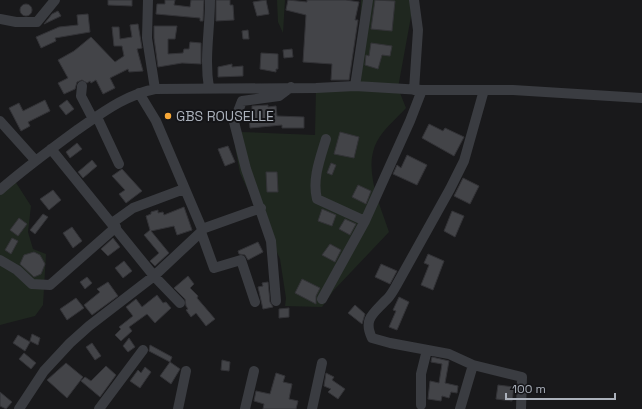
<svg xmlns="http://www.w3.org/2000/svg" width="642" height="409" viewBox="0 0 642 409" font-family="'Space Grotesk',sans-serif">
  <rect width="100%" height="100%" fill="#19191b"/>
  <path fill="#1f271f" d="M277,0H285L283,33L278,22Z
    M361,0H414L398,88L406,108C397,118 386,127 379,138C361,166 380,204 389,232L334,290L322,307L285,306L286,298L280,259L240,173L235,147L241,132L315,135L316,88L355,86L359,64Z
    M13,178L31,206L28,232L33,249L46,254L43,305L35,316L0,325V190Z"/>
  <path fill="#434448" stroke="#333337" d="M108,0H132V6L108,5Z
    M165,0H175L174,5L190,7L191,0H204L203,21H200V18L156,14L157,4H165Z
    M216,0H230V5H233L234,20L216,21Z
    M266,0L269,14L257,16L253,2Z
    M288,0L307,2V0H346L359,2L355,20H358L349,80H331L332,64L303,62L306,15L286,10Z
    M375,0L395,1L392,31L371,29Z
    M20 10a6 6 0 1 1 12 0a6 6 0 1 1-12 0Z
    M58,11L61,16L44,24L52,14Z
    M88,14L90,32L55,38L56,41L41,48L36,37L59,27L78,25L77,15Z
    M138,24L142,48L137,49L143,71L129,72L128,69L110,78L115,88L103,94L96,80L91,83L90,81L87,83L82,80L77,82L75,89L64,94L58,83L68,78L58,60L74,51L91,37L115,62L124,56L122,46H114L112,27H119L120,39L132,37L130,25Z
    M154,26H177L175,39H168V54L183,53L184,49H189L190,42L201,43V64L182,63L158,67L154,38Z
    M248,30L249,39H243L242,31Z
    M371,43L392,46L390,56L382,55L378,69L365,65L366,55L369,56Z
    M292,49L293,57L284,58L283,50Z
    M261,53L278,54V69H276V72L260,69Z
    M232,64V67L243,66V76L218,77V67Z
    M45,100L50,111L28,122L30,126L21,131L9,108L19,103L23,111Z
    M67,100L74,109L66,115L59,106Z
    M268,105V107L276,106L277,116L304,117V128H282V125L250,128L248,111L252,110V106Z
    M429,124L443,131L445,128L464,137L454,156L422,138Z
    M340,132L359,137L354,158L334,154Z
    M77,143L82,149L70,158L66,152Z
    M228,146L235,162L225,166L218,149Z
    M407,155L427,165L417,185L393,174L397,165L401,168Z
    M92,160L97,166L83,178L78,172Z
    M331,163L336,165L332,175L327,173Z
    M122,169L142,191L126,203L119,194L125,190L112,176Z
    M266,172H277L278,192H267Z
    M463,178L479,186L470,204L454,196Z
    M358,185L371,191L366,204L352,197Z
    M53,190L61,200L49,210L40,199Z
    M184,207L192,230L177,235L174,226L151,231L169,253L155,266L150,261L159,253L144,235L150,230L146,216L151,214V212L158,210V213L163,212L164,215Z
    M322,209L336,215L332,226L318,221Z
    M452,211L464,216L455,237L444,231Z
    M43,214L48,217L35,234L30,230Z
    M19,218L27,224L18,236L10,230Z
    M345,219L356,224L350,235L339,229Z
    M72,227L82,241L73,248L63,233Z
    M12,238L18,241L11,254L5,250Z
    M113,238L120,247L108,256L101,249Z
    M258,242L263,252L248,260L245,255L239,254L238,251Z
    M330,244L341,250L335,262L322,255Z
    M34,252L40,255L45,264L41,274L34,277L20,264L24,255Z
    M428,254L444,261L433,290L421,285L429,265L424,263Z
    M124,261L132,271L123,278L115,268Z
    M381,264L397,271L390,284L375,277Z
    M188,276L194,284L190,288L198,296L197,298L215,319L206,326L196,313L191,317L186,310L188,309L186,306L185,299L174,288Z
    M87,277L92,283L85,289L80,282Z
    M302,279L320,288L316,296V304L295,293Z
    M108,282L118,296L92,315L84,305L100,292L97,289Z
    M268,282L270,302L273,307L263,309L258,287L263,286L262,283Z
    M157,295L163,303L166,302L171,308L155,323L147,314L129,327L132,331L121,341L115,335L121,329L119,327L133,316L126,307L136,299L142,307Z
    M399,297L409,302L397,330L389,327L396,311L393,310Z
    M76,298L84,308L67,320L60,309Z
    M355,305L365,314L362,324L348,313Z
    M289,308V317L279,318V309Z
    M32,334L40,338L38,345L30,341Z
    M18,335L30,342L25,351L13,343Z
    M129,338L135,347L128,352L123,346Z
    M92,343L101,356L95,360L86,347Z
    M150,345L172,357L170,362L149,351Z
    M24,353L36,363L31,369L19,359Z
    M432,357L449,361L445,383L458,386L457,393L451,392L449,398L442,396L441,401L428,399L430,381L439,383L442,364L431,362Z
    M222,360L230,362L229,371L221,370Z
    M170,362L180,369L171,384L160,376Z
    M66,363L83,377L67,398L47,380Z
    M106,366L116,375L100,397L81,381L85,377L91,381Z
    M145,367L151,372L140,388L130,381L138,370L141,373Z
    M276,373L285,376L283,382L292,384L289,399L298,401L296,409H263L264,404L254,401L256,391L270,394Z
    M326,373L334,377L332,380L345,389L338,399L328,392L331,389L324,386Z
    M498,385L514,387L512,401L496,399Z
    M0,392L12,402L6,409L0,406Z"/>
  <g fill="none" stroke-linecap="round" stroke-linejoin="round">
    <path stroke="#3a3c41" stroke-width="10" d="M148,0L147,38L155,89
      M414,0L418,30L414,90
      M0,19L16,22H37L55,0
      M82,86L81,96L93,119
      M355,86L368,0
      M209,88C204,58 210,30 210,0
      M484,90L464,161L450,189L396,286C393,291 390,297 385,301C373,314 363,319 372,338L390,343L449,354L473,365L522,377L521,409
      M139,93L156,121L202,229L201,232L214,268L241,260L255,302
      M97,117L119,164
      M0,121L35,160
      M326,139C320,159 312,179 317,199L365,221
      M51,149L154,276L180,303
      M0,190C25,168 51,149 77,130C102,113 125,95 155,89L316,88L355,86L422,90H513L642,98
      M112,223L133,208L184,189
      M202,229L261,208
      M0,260L17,270L32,284L50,285L116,227
      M322,299L365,221L410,121L422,90
      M276,301L271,241L246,169L234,122L242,101L279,96L291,87
      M421,405V374L427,350
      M19,409L44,371L70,343L89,326L154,276L201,232
      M99,409L143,350
      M178,409L186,371
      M245,409L254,371
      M312,409L322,363
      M460,409L473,365"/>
  </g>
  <circle fill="#f6a737" stroke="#141417" stroke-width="1.5" cx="168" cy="116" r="4"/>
  <g text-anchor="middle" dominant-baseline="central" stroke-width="4" stroke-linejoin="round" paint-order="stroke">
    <g font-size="14" fill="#abb1bb" stroke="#141417" text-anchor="start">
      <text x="176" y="116">GBS ROUSELLE</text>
    </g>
  </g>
  <path d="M506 393v6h109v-6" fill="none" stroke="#abb1bb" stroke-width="2"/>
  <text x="512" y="393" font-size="12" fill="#abb1bb" stroke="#141417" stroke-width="3" paint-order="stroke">100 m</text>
</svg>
